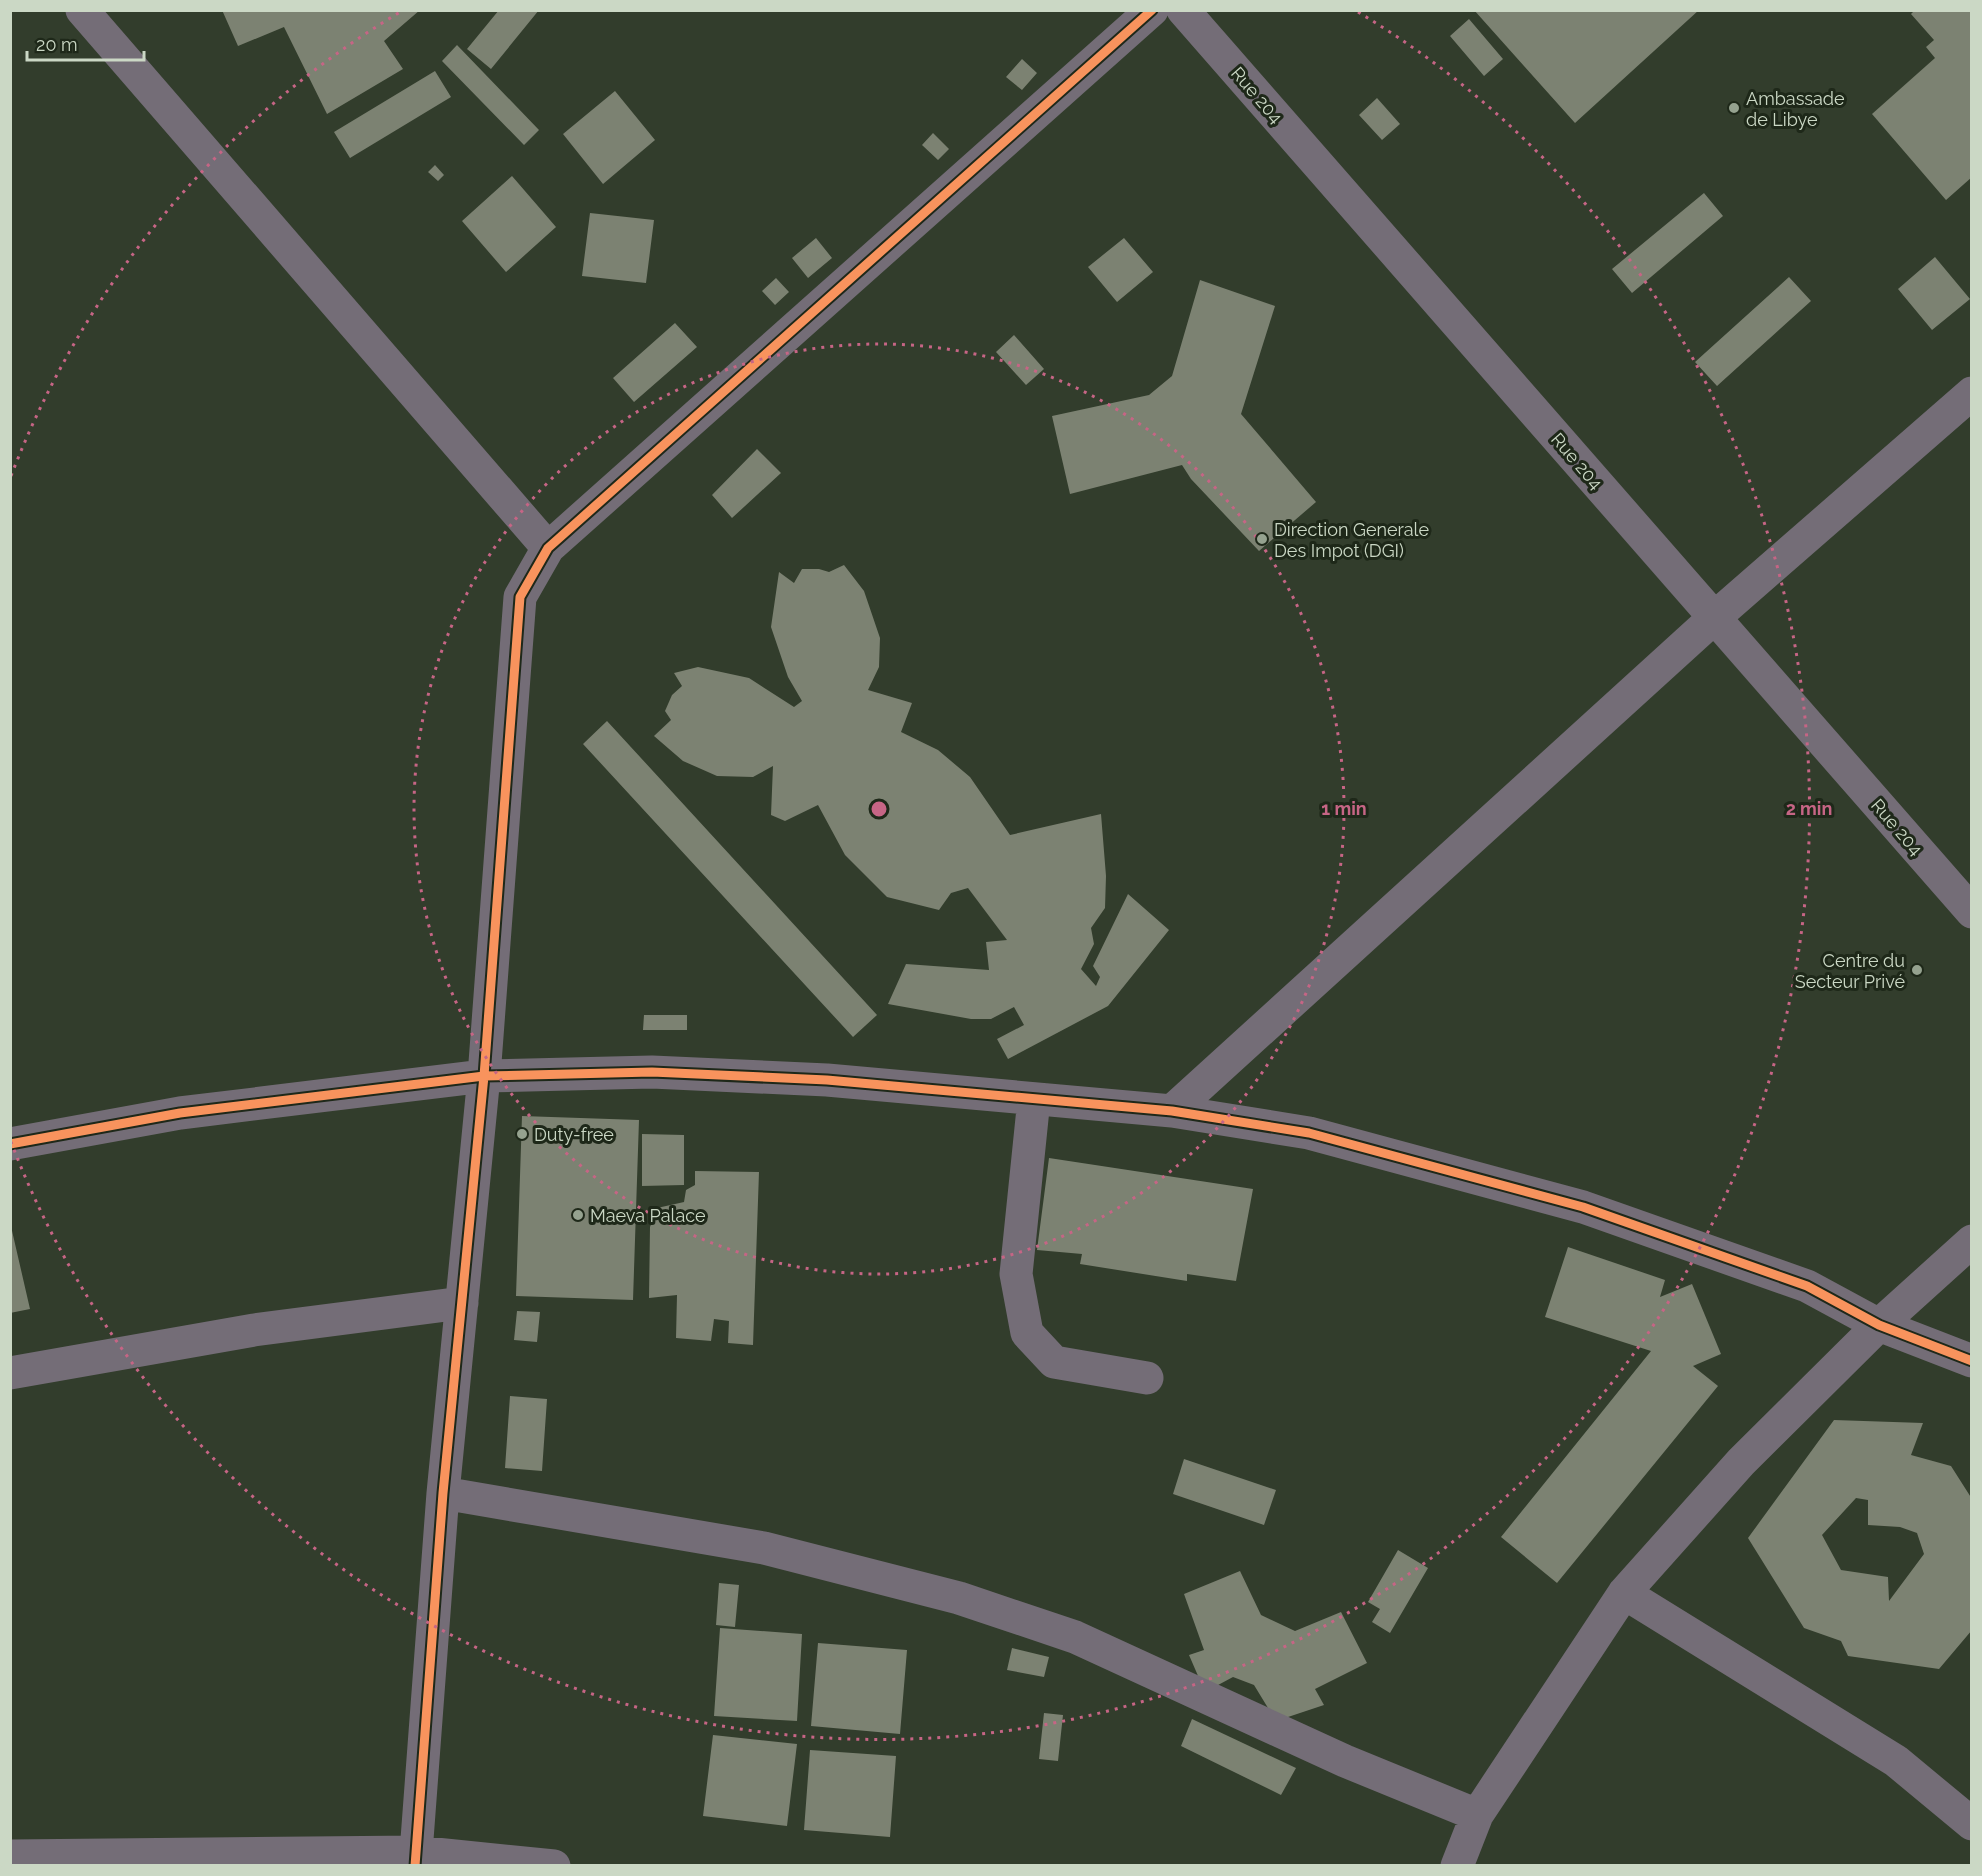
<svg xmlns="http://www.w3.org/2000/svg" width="1982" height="1876" viewBox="0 0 1982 1876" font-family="Raleway,sans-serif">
  <rect width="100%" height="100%" fill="#323d2c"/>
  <path fill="#7c8272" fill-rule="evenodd" d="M222,10H420L384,41L403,69L327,114L284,27L238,46Z
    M499,10H539L491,69L467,49Z
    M1474,10H1699L1575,123Z
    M1915,10H1972V177L1946,200L1872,114L1935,58L1926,47L1934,40L1911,14Z
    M1469,19L1503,59L1484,76L1450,36Z
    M457,45L539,130L524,145L442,61Z
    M1022,59L1037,73L1022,90L1006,77Z
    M435,71L451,97L350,158L334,132Z
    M615,91L655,140L603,184L563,134Z
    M1377,98L1400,124L1382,140L1359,115Z
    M933,133L949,149L938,160L922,145Z
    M435,165L444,175L438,181L428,172Z
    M512,176L556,227L506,272L462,221Z
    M1704,193L1723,216L1632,293L1612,269Z
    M590,213L654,220L646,283L582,276Z
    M816,238L832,258L808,278L792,258Z
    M1124,238L1153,272L1117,302L1088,267Z
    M1935,257L1970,299L1932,330L1898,289Z
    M1789,277L1811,301L1717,386L1695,362Z
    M776,278L789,292L775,305L762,291Z
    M1200,280L1275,306L1241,414L1316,502L1259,551L1191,479L1182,465L1070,494L1052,416L1149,395L1172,376Z
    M675,323L697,347L634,402L613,378Z
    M1014,335L1044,369L1026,385L996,352Z
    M757,449L781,473L732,518L712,495Z
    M844,565L864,591L880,638L879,667L868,690L912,703L901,732L938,750L970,777L1010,835L1101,814L1106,876L1105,908L1091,928L1094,944L1081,969L1096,986L1100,977L1093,966L1128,894L1169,930L1108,1006L1008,1059L997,1039L1024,1025L1014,1007L991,1019H971L888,1004L906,964L989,970L986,942L1007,940L968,888L951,893L939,910L887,897L845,855L818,805L785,821L771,815L773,766L753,777L717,776L683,761L654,736L671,720L665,711L672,695L682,686L674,673L698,667L749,678L794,707L802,701L788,677L771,627L779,572L794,583L802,569H819L829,572Z
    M607,721L877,1015L853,1037L583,744Z
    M644,1015H687V1030H643Z
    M522,1116L639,1120L633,1300L516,1296Z
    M642,1134L684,1135V1185L642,1186Z
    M1049,1158L1253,1189L1236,1281L1187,1274V1281L1080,1264L1082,1254L1037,1250Z
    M695,1171L759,1172L753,1345L728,1343L729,1321L714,1319L711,1341L676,1338L677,1295L649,1298L650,1227L657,1208L684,1202L686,1190L695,1185Z
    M10,1222L30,1309L10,1313Z
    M1568,1247L1665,1280L1660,1297L1692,1284L1721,1354L1693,1366L1718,1386L1557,1583L1501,1537L1651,1351L1545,1317Z
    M517,1311L540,1312L537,1342L514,1340Z
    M510,1396L547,1399L542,1471L505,1468Z
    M1834,1420L1923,1423L1911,1455L1951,1466L1972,1499V1630L1939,1669L1848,1656L1841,1641L1804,1628L1748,1538ZM1856,1498L1868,1500V1525L1900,1527L1917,1533L1924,1554L1889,1601L1888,1577L1841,1570L1822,1535Z
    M1184,1459L1276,1490L1264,1525L1173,1494Z
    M1398,1550L1428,1568L1390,1633L1372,1622L1380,1609L1368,1602Z
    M1240,1571L1261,1615L1295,1631L1341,1612L1367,1663L1315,1689L1324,1705L1276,1721L1254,1685L1233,1677L1205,1692L1189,1655L1204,1650L1184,1594Z
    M719,1583L739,1585L735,1627L716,1625Z
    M720,1628L802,1634L797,1721L714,1716Z
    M818,1643L907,1650L900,1734L811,1726Z
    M1012,1648L1049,1657L1044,1677L1007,1670Z
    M1044,1713L1063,1715L1058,1761L1039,1759Z
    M1192,1719L1296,1768L1281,1795L1181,1746Z
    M713,1735L797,1744L787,1826L703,1816Z
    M810,1750L896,1756L890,1837L804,1830Z"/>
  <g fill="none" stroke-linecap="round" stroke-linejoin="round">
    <path stroke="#746d77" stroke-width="33" d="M82,10L548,548
      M1183,10L1972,912
      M1034,1099L1016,1274L1027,1333L1054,1362L1147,1378
      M1172,1111L1714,618L1972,393
      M10,1144L180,1113L484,1076L652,1072L827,1080L1172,1111L1309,1133L1583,1207L1807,1286L1879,1325L1972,1361
      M10,1373L254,1330L462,1303
      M443,1493L764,1548L959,1598L1075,1637L1345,1761L1477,1815
      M1624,1593L1896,1761L1972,1824
      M10,1856L416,1852L554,1866
      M415,1866L443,1493L484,1076L520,597L548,548L1152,10
      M1457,1866L1477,1815L1624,1593L1741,1462L1879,1325L1972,1241"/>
    <g stroke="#1e2819" stroke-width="13">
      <path id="cycleway" d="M10,1144L180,1113L484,1076L652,1072L827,1080L1172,1111L1309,1133L1583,1207L1807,1286L1879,1325L1972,1361
        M415,1866L443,1493L484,1076L520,597L548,548L1152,10"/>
    </g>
    <use href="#cycleway" stroke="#f8935d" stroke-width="9"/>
  </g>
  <g fill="none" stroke="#c66585" stroke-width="3" stroke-dasharray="3 6">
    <circle cx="879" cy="809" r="465"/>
    <path d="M11 476A930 930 0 0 1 400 12M1358 12A930 930 0 1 1 11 1142"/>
  </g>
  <g fill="#95a28f" stroke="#1e2819" stroke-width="2">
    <circle cx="1734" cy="108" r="6"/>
    <circle cx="1262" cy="539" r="6"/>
    <circle cx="1917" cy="970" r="6"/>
    <circle cx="522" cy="1134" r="6"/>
    <circle cx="578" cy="1215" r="6"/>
  </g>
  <g text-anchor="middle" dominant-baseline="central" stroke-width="6" stroke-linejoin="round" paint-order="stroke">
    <g font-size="18" fill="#cbd8c5" stroke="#1e2819">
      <text transform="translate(1257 95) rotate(49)">Rue 204</text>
      <text transform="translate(1577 461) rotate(49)">Rue 204</text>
      <text transform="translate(1897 827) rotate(49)">Rue 204</text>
    </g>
    <g font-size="18" fill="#cbd8c5" stroke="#1e2819" text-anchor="start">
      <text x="1746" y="98">Ambassade<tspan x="1746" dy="21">de Libye</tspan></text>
      <text x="1274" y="529">Direction Generale<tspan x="1274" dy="21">Des Impot (DGI)</tspan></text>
      <text x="1905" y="960" text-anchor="end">Centre du<tspan x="1905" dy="21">Secteur Privé</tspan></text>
      <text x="534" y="1134">Duty-free</text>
      <text x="590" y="1215">Maeva Palace</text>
    </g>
  </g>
  <circle cx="879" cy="809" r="9" fill="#c66585" stroke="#1e2819" stroke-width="3"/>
  <g font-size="18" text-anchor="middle" font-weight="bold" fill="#c66585" stroke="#1e2819" stroke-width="6" stroke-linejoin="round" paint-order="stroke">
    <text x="1344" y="815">1 min</text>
    <text x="1809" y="815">2 min</text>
  </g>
  <rect width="1982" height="1876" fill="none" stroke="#cbd8c5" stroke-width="24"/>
  <path d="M27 51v9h117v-9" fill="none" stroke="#cbd8c5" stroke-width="3"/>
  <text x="36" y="51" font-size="18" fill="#cbd8c5" stroke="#1e2819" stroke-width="4.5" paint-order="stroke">20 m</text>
</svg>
